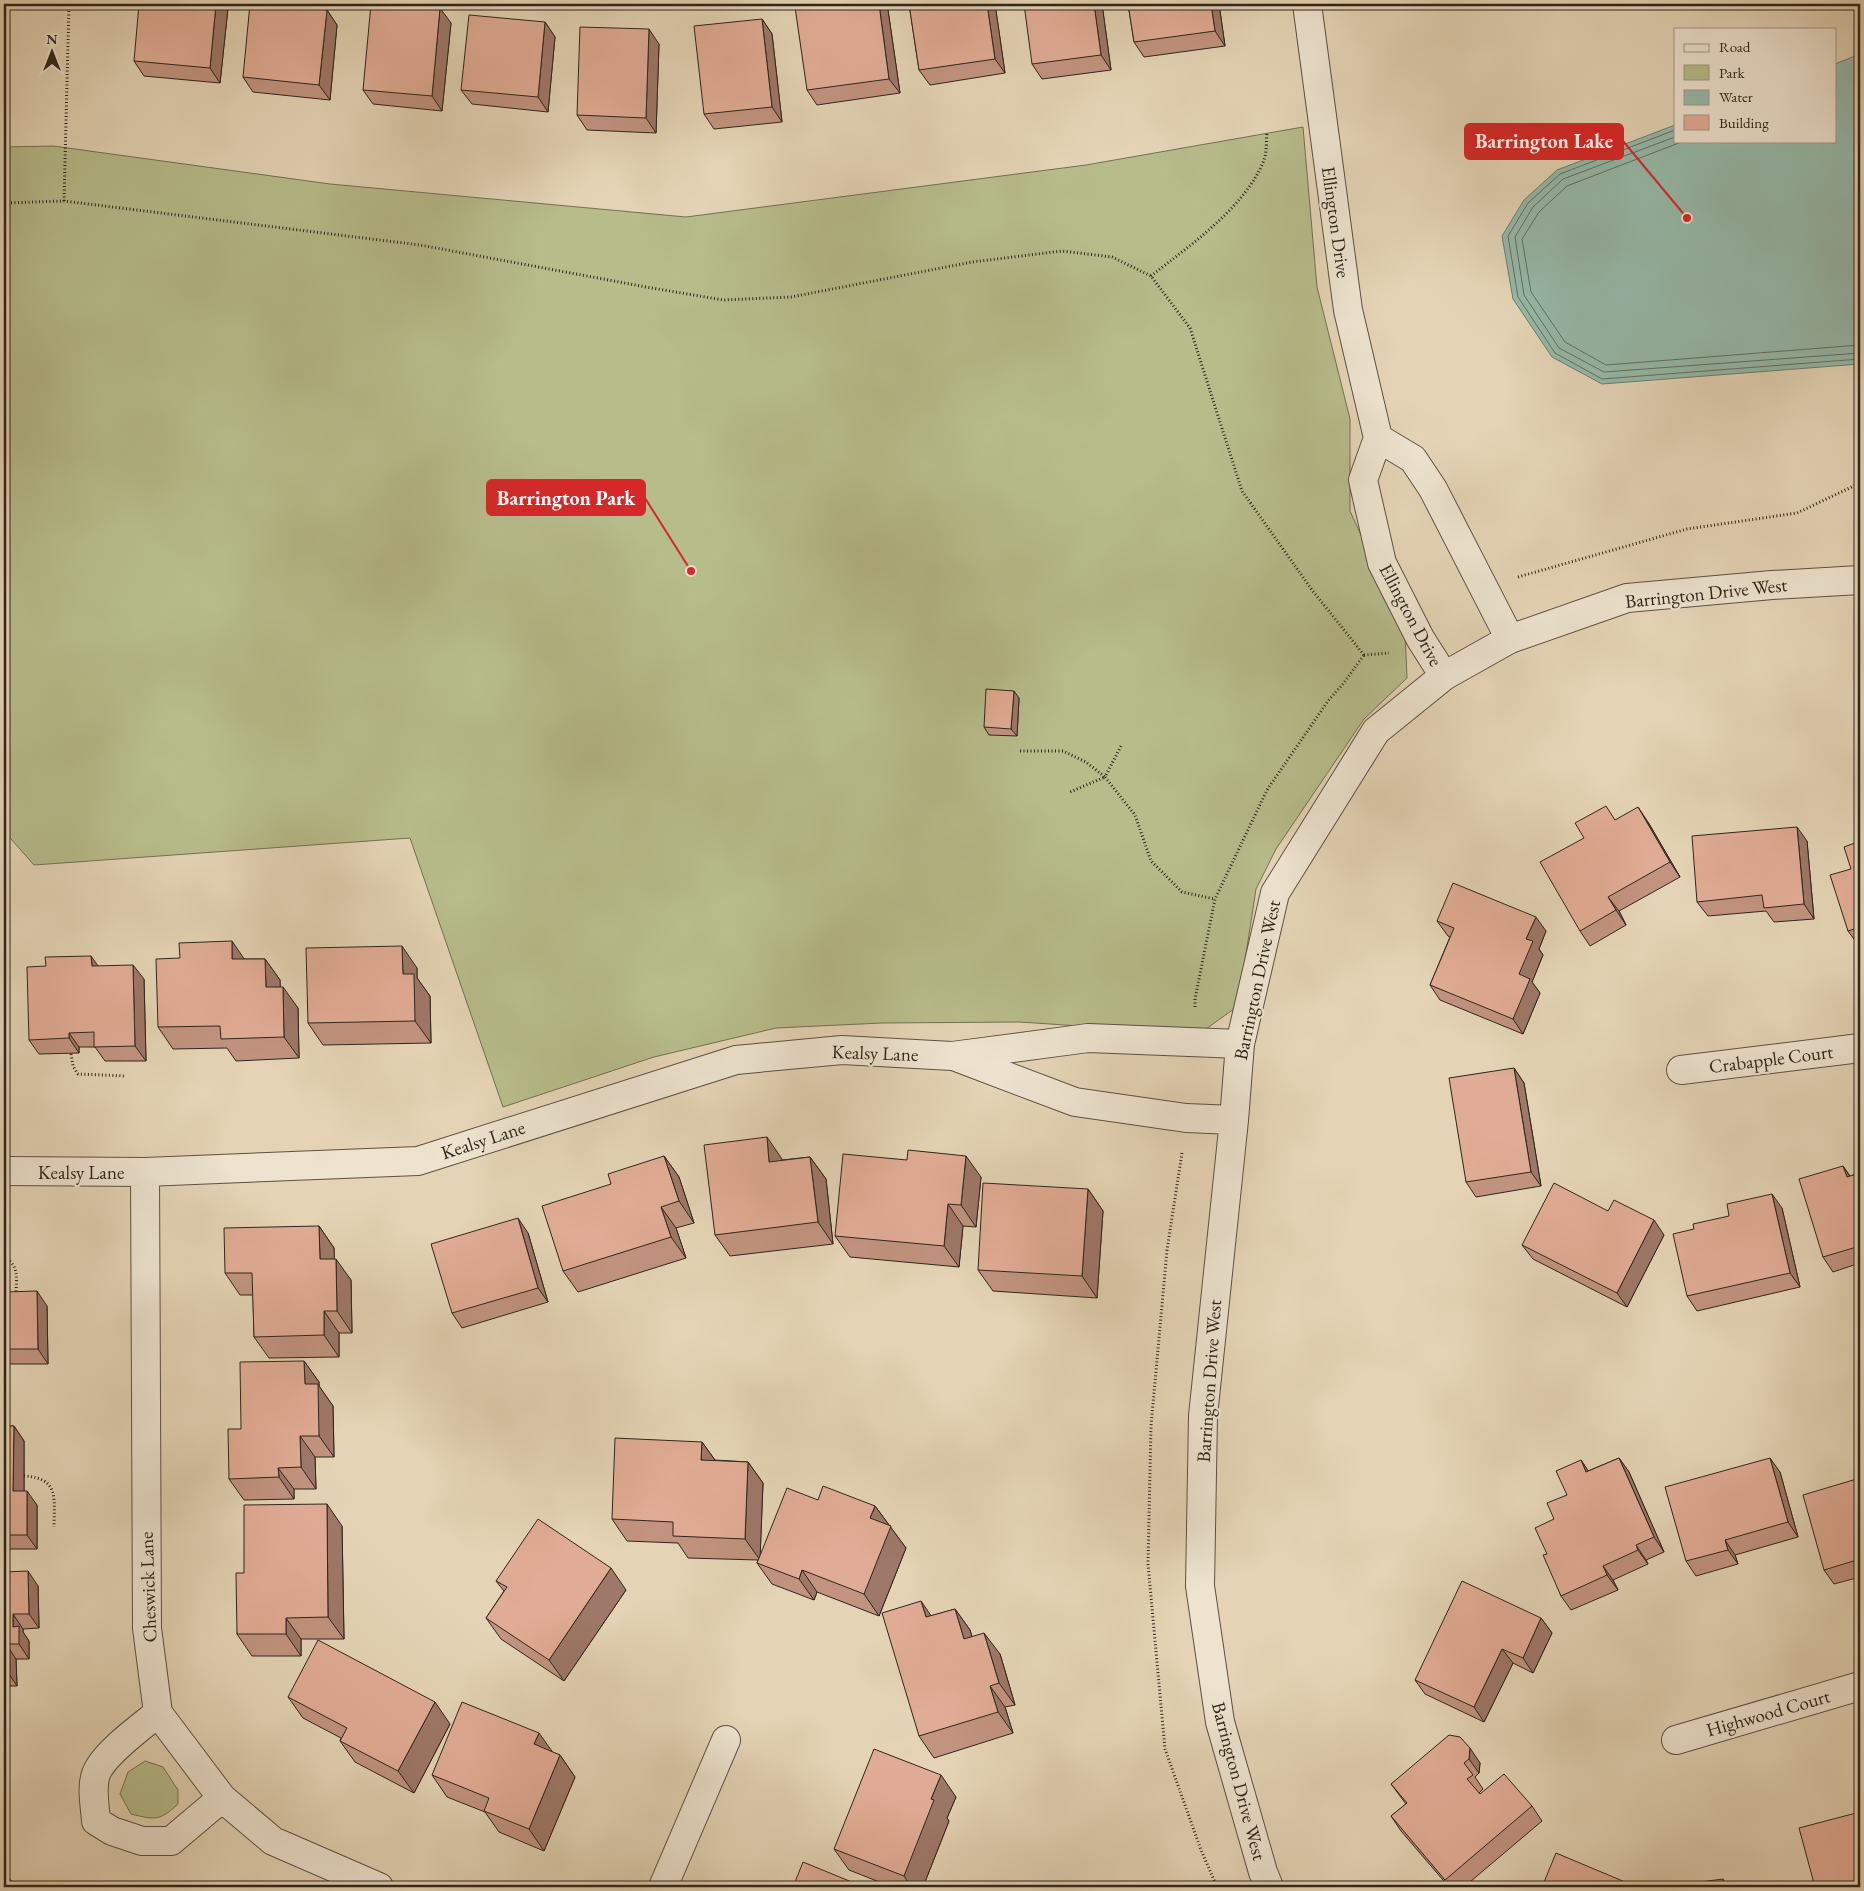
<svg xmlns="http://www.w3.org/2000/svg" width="1864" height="1891" viewBox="0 0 1864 1891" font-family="'EB Garamond',serif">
  <rect width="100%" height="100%" fill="#e4d4b5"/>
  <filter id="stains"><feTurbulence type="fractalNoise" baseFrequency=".004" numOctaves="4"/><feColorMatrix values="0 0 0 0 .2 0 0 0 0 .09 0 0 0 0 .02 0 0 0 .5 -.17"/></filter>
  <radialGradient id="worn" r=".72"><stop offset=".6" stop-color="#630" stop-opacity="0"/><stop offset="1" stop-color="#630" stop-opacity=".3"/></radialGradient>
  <path fill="#b7bc8b" stroke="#727053" d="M1303,127L1317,287L1350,419V511L1405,631L1407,678L1364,719L1276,849L1256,889L1238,1006L1199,1034L1020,1022L882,1023L776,1028L654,1057L503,1107L410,838L34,865L4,831V147L53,146L330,184L686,217L1086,165Z
    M145,1761L163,1767L178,1790V1804C160,1821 155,1820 131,1814L120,1794L128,1772Z"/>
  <path fill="#96b9a9" stroke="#6c7e70" d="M1860,54V364L1602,384L1552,357L1513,299L1502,236L1524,200L1557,170L1675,125V141H1835V64Z"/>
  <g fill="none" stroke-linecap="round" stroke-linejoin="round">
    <path stroke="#626f62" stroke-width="1" d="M1675,130L1560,174L1528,203L1508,236L1518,297L1555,353L1602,379L1860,359
      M1675,137L1563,179L1533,207L1515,237L1524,295L1559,348L1604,372L1860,353
      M1684,141L1567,186L1539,212L1522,239L1531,292L1565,342L1606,365L1860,345"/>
    <g stroke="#5c5142" stroke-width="30">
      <path id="street" d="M1307,4L1348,310L1378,438L1363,480L1382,563L1420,638L1444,676
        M1378,438L1413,459L1433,489L1510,639
        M956,1057L1075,1102L1186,1118L1234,1120
        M1681,1070L1860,1048
        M4,1171L145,1172L418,1161L736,1060L842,1050L952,1056L1088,1038L1240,1044
        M145,1172L147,1628L158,1713L222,1798L273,1841L379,1887
        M158,1713C141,1727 103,1754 96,1774C91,1788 95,1806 96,1821L112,1831L142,1841H171L222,1798
        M1676,1740L1860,1686
        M663,1887L726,1740
        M1269,1887L1263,1872L1220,1722L1200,1586L1203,1416L1234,1120L1240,1044L1275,893L1376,731L1444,676L1510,639L1627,598L1772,585L1860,580"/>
    </g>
    <path stroke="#2e251b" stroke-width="3" stroke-dasharray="1 2.5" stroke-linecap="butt" d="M64,201L69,4
      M4,203L64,201L420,245L646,287L723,300L791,297L972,262L1062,251L1112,257L1151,276L1190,328L1242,491L1312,590L1364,655
      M1151,276C1189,246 1246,207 1264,160C1267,152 1266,142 1267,133
      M1518,577L1687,529L1797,513L1860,483
      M1364,655L1389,653
      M1121,746L1105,777L1135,815L1151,861L1182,892L1215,899
      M1020,751H1063L1086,762L1105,777L1070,792
      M1195,1007V999L1215,899L1267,790L1328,701L1343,684L1364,655
      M71,1054L73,1066L78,1074L125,1076
      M1182,1153L1167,1250L1151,1426L1148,1564L1165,1749L1201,1850L1217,1887
      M4,1257C20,1266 16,1278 16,1295
      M24,1476C60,1478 54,1499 54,1527"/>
    <use href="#street" stroke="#ede3cf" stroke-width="28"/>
  </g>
  <path fill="#c29480" stroke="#2e251b" d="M909,4H995L1005,73L930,85L919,70Z
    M1102,4L1111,70L1042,79L1032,64Z
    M1128,4H1219L1225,46L1144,57L1134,42Z
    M228,8L220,83L144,76L134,61Z
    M327,10L337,25L330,100L253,92L243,77Z
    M888,10L900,93L817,105L807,90Z
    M762,19L772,34L782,122L714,129L704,114Z
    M545,22L555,37L548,112L472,104L461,90Z
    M451,23L442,111L373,104L363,90Z
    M659,44L656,133L587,130L577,115Z
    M1019,698L1017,736L989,735L984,727Z
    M1616,820L1648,822L1680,877L1619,911L1626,925L1590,946L1580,931Z
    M1807,841L1814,919L1774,922L1766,911L1708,916L1697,902Z
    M1860,841V945L1859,946L1848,931L1851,869Z
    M1437,921L1546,931L1539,949L1543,955L1532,982L1540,993L1523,1034L1440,1000L1430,985L1450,937L1448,936Z
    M244,959H265L280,980V987L298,1008L299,1058L236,1061L227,1048L173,1049L158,1027Z
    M98,966L144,979L146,1061H105L95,1047H79V1053L39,1054L29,1040Z
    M417,968V978L430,996L431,1043L323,1045L308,1023Z
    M1514,1068L1524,1083L1541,1186L1476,1197L1466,1182Z
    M664,1156L679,1177L694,1223L676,1228L686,1258L578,1292L563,1271L611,1184Z
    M810,1157L826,1179L833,1244L730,1256L715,1235L782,1159V1160Z
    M1843,1166L1850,1176L1860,1173V1263L1833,1272L1823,1257Z
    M981,1177L976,1227L963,1226L959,1267L850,1257L835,1236Z
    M1088,1189L1103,1211L1097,1298L993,1291L978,1270Z
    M1782,1208L1800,1287L1697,1311L1687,1296Z
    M1608,1211L1664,1235L1627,1307L1533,1259L1522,1245Z
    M319,1226L334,1248V1259L351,1280L352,1333H339V1357L269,1358L254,1337L253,1295H240L225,1273Z
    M528,1233L548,1302L462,1328L452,1313Z
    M4,1292L47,1306L48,1364H4Z
    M304,1361L319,1382V1386L333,1406L334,1457H315L316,1489H294V1499L244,1500L229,1479L241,1429Z
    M4,1426H14L24,1441V1491L37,1505V1549H4Z
    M702,1442L715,1460L748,1462L763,1483L760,1557L818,1500L875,1506L906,1548L879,1616L817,1592L814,1600L772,1584L757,1563L758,1560L688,1558L678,1543L627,1541L612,1519Z
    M1619,1458L1629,1472L1664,1552L1646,1560L1648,1564L1613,1580L1618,1590L1571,1610L1561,1596L1547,1554L1554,1519L1567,1495L1581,1460L1588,1471Z
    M1780,1472L1798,1537L1735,1555L1738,1564L1696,1576L1686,1561Z
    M1860,1478V1577L1834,1584L1824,1570Z
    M342,1526L344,1639H301V1656H252L237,1634L244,1573Z
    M4,1572L38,1586L39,1628L23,1629V1632L29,1641V1659H16L17,1686H4Z
    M496,1581L626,1590L564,1681L501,1639L486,1618L504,1591Z
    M955,1609L970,1630L972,1637L1000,1654L1015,1705L1005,1707L1013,1733L934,1758L919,1736L931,1616Z
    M1541,1618L1552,1633L1533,1673L1513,1663L1484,1722L1425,1694L1415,1680Z
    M288,1697L450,1724L414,1793L355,1762L340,1741L341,1738L303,1718Z
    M1460,1737L1480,1763L1479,1773L1475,1777L1483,1789L1479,1793L1480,1794L1532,1806L1542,1821L1464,1887H1449L1401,1831L1391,1816L1406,1804L1391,1784Z
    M552,1752L560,1755L575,1777L544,1851L499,1832L485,1812L447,1797L432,1775Z
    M956,1797L947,1818L949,1821L923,1887H892L849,1870L834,1849Z
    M1860,1812V1887H1815Z"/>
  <path fill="#9e7868" stroke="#2e251b" d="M216,4H225L228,8L220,83L210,68Z
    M879,4H884L888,10L900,93L889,79Z
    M987,4H995L1005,73L995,59Z
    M1094,4H1102L1111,70L1101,55Z
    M1211,4H1219L1225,46L1215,31Z
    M440,8L451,23L442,111L432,96Z
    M327,10L337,25L330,100L319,85Z
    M762,19L772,34L782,122L772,107Z
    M545,22L555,37L548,112L538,97Z
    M649,29L659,44L656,133L646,118Z
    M1014,691L1019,698L1017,736L1011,729Z
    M1638,807L1648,822L1680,877L1670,862Z
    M1797,827L1807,841L1814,919L1804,904Z
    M1608,897L1619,911L1626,925L1616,910Z
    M1536,917L1546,931L1539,949L1543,955L1532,982L1540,993L1523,1034L1513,1019L1519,974L1526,939Z
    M232,941L247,963L232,959Z
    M402,946L417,968V978L430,996L431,1043L415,1021L403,974Z
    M91,956L101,970L92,966Z
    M265,959L280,980L281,1009L266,987Z
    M133,965L144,979L146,1061L135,1046Z
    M283,987L298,1008L299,1058L284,1037Z
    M69,1033L79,1047V1053L69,1038Z
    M1514,1068L1524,1083L1541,1186L1531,1172Z
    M767,1137L782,1159L784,1184L769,1162Z
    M664,1156L679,1177L694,1223L679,1201Z
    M966,1156L981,1177L976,1227L961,1205Z
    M810,1157L826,1179L833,1244L818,1222Z
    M1843,1166L1853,1181L1847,1177Z
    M1088,1189L1103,1211L1097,1298L1082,1276Z
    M1772,1194L1782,1208L1800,1287L1790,1273Z
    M948,1204L963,1226L959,1267L944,1246Z
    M661,1207L676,1228L686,1258L671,1237Z
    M518,1218L528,1233L548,1302L538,1288Z
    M1654,1220L1664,1235L1627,1307L1617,1293Z
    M319,1226L334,1248L335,1280L320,1259Z
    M336,1259L351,1280L352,1333L337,1311Z
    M37,1291L47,1306L48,1364L38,1349Z
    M324,1311L339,1333V1357L324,1335Z
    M304,1361L319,1382V1386L333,1406L334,1457L319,1436L305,1384Z
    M14,1426L24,1441V1505L13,1491Z
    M300,1436L315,1457L316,1489L301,1467Z
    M702,1442L717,1463L701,1460Z
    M1619,1458L1629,1472L1664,1552L1654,1537Z
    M1770,1458L1780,1472L1798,1537L1788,1522Z
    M1581,1460L1591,1475L1586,1472Z
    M748,1462L763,1483L760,1560L745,1539Z
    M278,1468L294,1489V1499L279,1477Z
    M27,1491L37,1505V1549L27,1535Z
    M327,1504L342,1526L344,1639L328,1617Z
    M875,1506L906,1548L879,1616L864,1594L870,1518Z
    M1725,1540L1735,1555L1738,1564L1728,1550Z
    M1636,1545L1646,1560L1648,1564L1638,1550Z
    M1603,1566L1613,1580L1618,1590L1607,1575Z
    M611,1568L626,1590L564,1681L549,1660Z
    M802,1570L817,1592L814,1600L799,1579Z
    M28,1571L38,1586L39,1628L29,1614Z
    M921,1601L936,1623L926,1617Z
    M955,1609L970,1630L979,1661L964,1639Z
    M13,1614L23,1629V1632L29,1641V1659L19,1644L13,1627Z
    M286,1618L301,1639V1656L286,1634Z
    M1541,1618L1552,1633L1533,1673L1523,1658Z
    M984,1633L1000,1654L1015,1705L999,1683Z
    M6,1644L16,1659L17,1686L7,1671Z
    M1502,1649L1513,1663L1484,1722L1474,1707Z
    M990,1686L1005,1707L1013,1733L998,1712Z
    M435,1702L450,1724L414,1793L398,1771Z
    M539,1733L554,1754L534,1744Z
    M1470,1748L1480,1763L1479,1773L1469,1759Z
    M560,1755L575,1777L544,1851L529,1829Z
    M941,1775L956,1797L947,1818L949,1821L923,1887H911L904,1876L931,1799Z
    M1723,1879L1728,1887H1724Z"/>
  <path fill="#e1ac95" stroke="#2e251b" d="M139,4H216L210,68L134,61Z
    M250,4H264L327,10L319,85L243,77Z
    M371,4H394L440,8L432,96L363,90Z
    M815,4H879L889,79L807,90L795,7Z
    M909,4H987L995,59L919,70Z
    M1024,4H1094L1101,55L1032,64Z
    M1128,4H1211L1215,31L1134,42Z
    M469,15L545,22L538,97L461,90Z
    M762,19L772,107L704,114L694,26Z
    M580,27L649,29L646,118L577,115Z
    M986,689L1014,691L1011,729L984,727Z
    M1606,806L1615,820L1638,807L1670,862L1608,897L1616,910L1580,931L1540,862L1584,838L1575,823Z
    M1797,827L1804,904L1764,908L1762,895L1697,902L1692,836Z
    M1860,841V927L1848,931L1830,875L1851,869L1844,847Z
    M1453,883L1536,917L1526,939L1533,941L1519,974L1530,979L1513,1019L1430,985L1454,928L1437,921Z
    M232,941V959H265L266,987H283L284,1037L221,1039L220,1026L158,1027L156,959L180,958L179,943Z
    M402,946L403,974H414L415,1021L308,1023L306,948Z
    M91,956L92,966L133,965L135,1046L94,1047V1032L69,1033V1038L29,1040L27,967L46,966L45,957Z
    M1514,1068L1531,1172L1466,1182L1449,1078Z
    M767,1137L769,1162L810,1157L818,1222L715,1235L704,1145Z
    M908,1150L966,1156L961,1205L948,1204L944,1246L835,1236L843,1154L907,1160Z
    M664,1156L679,1201L661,1207L671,1237L563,1271L542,1206L611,1184L608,1174Z
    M1843,1166L1847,1177L1860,1173V1246L1823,1257L1799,1179Z
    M983,1183L1088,1189L1082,1276L978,1270Z
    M1554,1183L1608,1211L1614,1200L1654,1220L1617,1293L1522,1245Z
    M1772,1194L1790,1273L1687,1296L1673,1234L1694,1229L1693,1224L1729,1216L1727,1204Z
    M518,1218L538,1288L452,1313L431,1244Z
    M319,1226L320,1259H336L337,1311H324V1335L254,1337L252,1273H225L224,1228Z
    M37,1291L38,1349H4V1292Z
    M304,1361L305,1384H318L319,1436H300L301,1467L278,1468L279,1477L229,1479L228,1429H241L240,1362Z
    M4,1426H14L13,1491H27V1535H4Z
    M615,1438L702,1442L701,1460L748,1462L745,1539L673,1536V1522L612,1519Z
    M1619,1458L1654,1537L1636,1545L1638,1550L1603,1566L1607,1575L1561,1596L1543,1555L1547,1554L1535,1528L1554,1519L1547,1503L1567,1495L1556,1471L1581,1460L1586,1472Z
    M1770,1458L1788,1522L1725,1540L1728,1550L1686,1561L1665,1487Z
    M1860,1478V1559L1824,1570L1803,1495Z
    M823,1486L875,1506L870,1518L891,1526L864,1594L802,1570L799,1579L757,1563L787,1488L818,1500Z
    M327,1504L328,1617L286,1618V1634H237L236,1573H244V1505Z
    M538,1519L611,1568L549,1660L486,1618L507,1587L496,1581Z
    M28,1571L29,1614H13V1627L19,1626V1644H6L7,1671H4V1572Z
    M1462,1581L1541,1618L1523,1658L1502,1649L1474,1707L1415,1680Z
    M921,1601L926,1617L955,1609L964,1639L984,1633L999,1683L990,1686L998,1712L919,1736L882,1613Z
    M318,1640L435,1702L398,1771L340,1741L347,1728L288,1697Z
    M462,1702L539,1733L534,1744L560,1755L529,1829L484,1811L489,1798L432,1775Z
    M1449,1735L1460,1737L1470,1748L1469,1759L1464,1763L1473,1775L1467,1779L1480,1794L1504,1774L1532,1806L1445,1880L1391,1816L1407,1803L1391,1784Z
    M874,1749L941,1775L931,1799L934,1800L904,1876L834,1849Z
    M1860,1812V1882L1840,1887H1815L1799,1828Z
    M1556,1853L1637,1887H1542Z
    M803,1862L864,1887H793Z
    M4,1875L16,1884L14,1887H4Z
    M1723,1879L1724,1887H1677V1885Z
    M1790,1885V1887H1773Z"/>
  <g text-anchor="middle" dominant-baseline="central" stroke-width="4.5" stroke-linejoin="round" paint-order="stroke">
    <g font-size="19" fill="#2e251b" stroke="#ede3cf">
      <text transform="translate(1336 222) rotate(82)">Ellington Drive</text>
      <text transform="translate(1706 593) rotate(-6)">Barrington Drive West</text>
      <text transform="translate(1411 615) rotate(62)">Ellington Drive</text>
      <text transform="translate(1257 980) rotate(-78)">Barrington Drive West</text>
      <text transform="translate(875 1053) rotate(2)">Kealsy Lane</text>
      <text transform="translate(1771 1059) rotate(-7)">Crabapple Court</text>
      <text transform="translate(483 1140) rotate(-18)">Kealsy Lane</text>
      <text x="81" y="1172">Kealsy Lane</text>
      <text transform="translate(1209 1381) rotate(-86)">Barrington Drive West</text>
      <text transform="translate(148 1587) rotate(-92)">Cheswick Lane</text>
      <text transform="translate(1768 1713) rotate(-16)">Highwood Court</text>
      <text transform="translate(1239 1781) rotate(75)">Barrington Drive West</text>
    </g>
  </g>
  <path fill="none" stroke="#d62828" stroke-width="2" d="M1687 218L1623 141M691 571L645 498"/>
  <g fill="#d62828" stroke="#ede3cf" stroke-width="2">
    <circle cx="1687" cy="218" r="5"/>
    <circle cx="691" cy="571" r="5"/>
  </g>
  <g fill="#d62828" stroke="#d62828" stroke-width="2">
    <rect x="1465" y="124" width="158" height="35" rx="5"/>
    <rect x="487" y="480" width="158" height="35" rx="5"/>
  </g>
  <g font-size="20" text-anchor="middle" font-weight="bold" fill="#fff">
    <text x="1544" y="148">Barrington Lake</text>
    <text x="566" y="505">Barrington Park</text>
  </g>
  <rect width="1864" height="1891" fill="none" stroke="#e4d4b5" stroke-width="20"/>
  <rect x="5" y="5" width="1854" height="1881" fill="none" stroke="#2e251b" stroke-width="2.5"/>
  <rect x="10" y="10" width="1844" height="1871" fill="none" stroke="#2e251b"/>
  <rect x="1674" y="28" width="162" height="115" fill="#ede3cf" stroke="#a19787"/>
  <rect x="1684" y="44" width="25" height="8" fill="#ede3cf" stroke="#a19787"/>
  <text x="1719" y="52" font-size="15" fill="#2e251b">Road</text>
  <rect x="1684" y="65" width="25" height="15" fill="#b7bc8b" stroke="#a19787"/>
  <text x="1719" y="78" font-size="15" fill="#2e251b">Park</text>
  <rect x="1684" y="90" width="25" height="15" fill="#96b9a9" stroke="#a19787"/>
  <text x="1719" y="102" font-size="15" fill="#2e251b">Water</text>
  <rect x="1684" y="115" width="25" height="15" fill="#e1ac95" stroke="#a19787"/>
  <text x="1719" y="128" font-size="15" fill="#2e251b">Building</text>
  <g transform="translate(52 52)" stroke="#ede3cf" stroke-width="4" paint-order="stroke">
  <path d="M0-4L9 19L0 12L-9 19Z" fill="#2e251b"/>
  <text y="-8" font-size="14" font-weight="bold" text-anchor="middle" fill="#2e251b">N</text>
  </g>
  <rect width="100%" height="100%" filter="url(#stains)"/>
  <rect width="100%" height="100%" fill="url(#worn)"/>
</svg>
